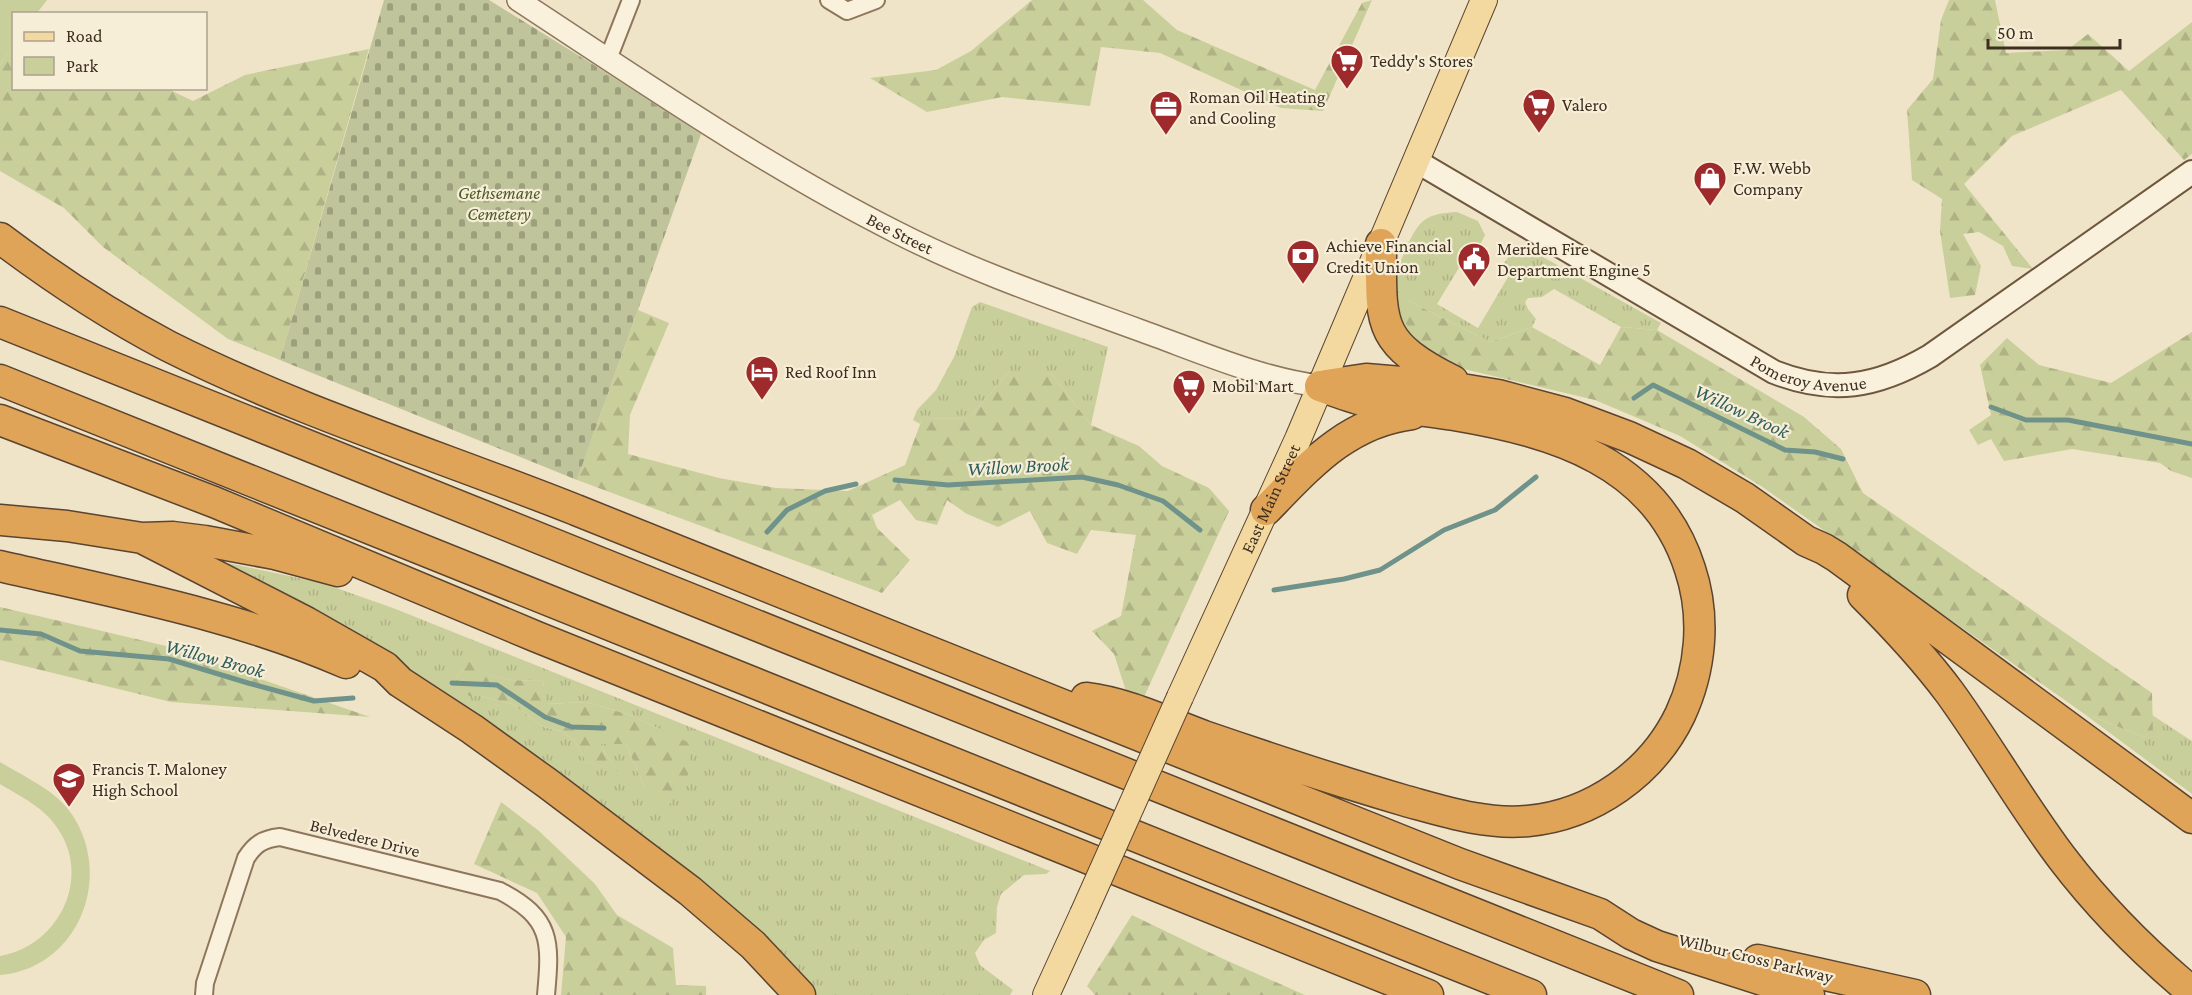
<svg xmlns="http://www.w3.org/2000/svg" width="2192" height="995" viewBox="0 0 2192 995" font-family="'Crimson Pro',serif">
  <defs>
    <pattern id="grass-tufts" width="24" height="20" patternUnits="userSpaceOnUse" patternTransform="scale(1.5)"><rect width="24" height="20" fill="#c9cf9b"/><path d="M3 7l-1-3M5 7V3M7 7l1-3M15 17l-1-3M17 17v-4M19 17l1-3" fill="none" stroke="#aeb285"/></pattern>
    <pattern id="forest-firs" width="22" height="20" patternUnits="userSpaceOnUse" patternTransform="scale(1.5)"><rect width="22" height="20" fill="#c9cf9b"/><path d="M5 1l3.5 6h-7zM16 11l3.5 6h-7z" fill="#aeb285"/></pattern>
    <pattern id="cemetery-stones" width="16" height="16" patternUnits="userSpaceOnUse" patternTransform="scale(1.5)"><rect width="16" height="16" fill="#bfc49a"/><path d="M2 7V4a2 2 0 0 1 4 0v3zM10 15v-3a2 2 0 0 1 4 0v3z" fill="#9ca07d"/></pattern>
  </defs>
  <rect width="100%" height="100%" fill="#f0e4c8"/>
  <path fill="url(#grass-tufts)" fill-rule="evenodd" d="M1457,212L1478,221L1485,235L1477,251L1471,248L1437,304L1478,328L1511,272L1502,266L1512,252L1525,247L1661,323L1657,330L1621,327L1554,289L1542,297L1528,298L1525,302L1528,309L1536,319L1532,327L1490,342L1407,300L1423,349L1403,340C1400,327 1392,306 1392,294C1393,277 1410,233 1422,222C1432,213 1445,213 1457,212Z
    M980,302L1108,347L1091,425L1050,372H1009L969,418L922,419L920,424L913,420L917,410L936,390L954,357L972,307Z
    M228,563L322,583L393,608L1050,871L1046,874L1024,875L1001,894L997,907L996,933L984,940L975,953L980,965L1013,990L1010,995H815L582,794L427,680L367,643L227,570ZM464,669L510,680L543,681L546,704L586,702L630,715L689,743L645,789L626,744H600L616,770L586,761L574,740L561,731L543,727L513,704L480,696L456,678Z
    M2083,713L2144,737L2153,731L2152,715L2192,741V794Z"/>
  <path fill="url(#forest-firs)" d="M1032,0H1143L1177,30L1315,90L1362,3L1372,0L1323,111L1281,108L1160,53L1101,47L1090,106L1002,97L927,112L870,78L936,70L971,51Z
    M1949,0H1995L2006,53L2067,50L2088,34L2129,71L2192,22V154L2184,160L2121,90L2012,136L1964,184L2033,269L2012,266L2003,246L1979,232L1963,234L1981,266L1975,295L1950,298L1940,231L1942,199L1912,180L1907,110L1933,79L1941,20Z
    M13,46L14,88L168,89L193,101L245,75L369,49L280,360L228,339L103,247L64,208L0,171V65Z
    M1407,300L1490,342L1532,327L1600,365L1621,327L1657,330L1804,417L1841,449L1863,493L2152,693L2153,732L2144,737L2083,713L1761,486L1680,436L1595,400L1451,366L1423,350L1403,319Z
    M638,310L669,323L630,415L628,454L719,478L776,488L848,491L905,465L922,419L969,418L1009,372H1050L1091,425L1139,446L1162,466L1209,488L1229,511L1144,697L1126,691L1114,654L1092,631L1121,616L1136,535L1091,530L1077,554L1047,543L1030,511L998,527L967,514L947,500L937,525L916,520L900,500L872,515L877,528L910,560L882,593L577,480Z
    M2192,332V478L2171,471L2160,463L2072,449L2004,461L1991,439L1978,445L1969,430L1991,415L1980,365L2007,338L2039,365L2111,383Z
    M0,607L166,646L370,717L171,702L0,660Z
    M467,653L494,661L490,675L510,680L543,681L547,704L586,702L630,715L690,743L689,773L669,805L645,789L626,744H600L617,771L586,761L574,740L561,731L543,727L513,704L480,696H469L456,678L464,669Z
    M501,802L539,831L595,884L617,915L673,948L676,985L706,986V995H561L566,937L537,893L474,864Z
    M1132,915L1219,957L1305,995H1095L1087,986Z"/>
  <path fill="url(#cemetery-stones)" d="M384,0H489L594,65L701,134L577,480L280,360Z"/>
  <path fill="#c9cf9b" d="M0,0H47L37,13L14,14L13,46L0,65Z
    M0,762C23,776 51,788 68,809C116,871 81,968 0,975V956C58,946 92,879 58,829C44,807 21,797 0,784Z"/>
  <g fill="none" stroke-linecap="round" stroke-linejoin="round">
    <path stroke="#6f938a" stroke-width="5" d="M1634,398L1653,385L1785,450L1815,452L1843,459
      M1991,407L2026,420H2068L2192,444
      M895,480L948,485L1082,477L1118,485L1163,501L1200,530
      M767,532L787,510L825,491L856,484
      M1274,590L1344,579L1380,570L1444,530L1495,510L1536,477
      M0,630L41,634L80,651L169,659L248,683L314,701L353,698
      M452,683L497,685L545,717L572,727L604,728"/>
    <g stroke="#8d765c" stroke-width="20">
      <path id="minor" d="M829,0L847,11L876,0
        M608,59L631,0
        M204,995L205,983L246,858C255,844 263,839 280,837L500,891C552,918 551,941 546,995"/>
    </g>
    <g stroke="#8d765c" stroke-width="24">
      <g id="tertiary">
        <path id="s1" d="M518,0C640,80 765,166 896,232C974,272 1057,300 1139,330C1198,351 1258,378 1320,386"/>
      </g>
    </g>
    <g stroke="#6f573f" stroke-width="26">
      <g id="secondary">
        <path id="s2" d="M1416,161L1774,372C1832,395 1877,387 1930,356L2192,172"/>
      </g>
    </g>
    <g stroke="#5b4430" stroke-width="28">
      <g id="primary">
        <path id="s3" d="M1180,697L1298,439L1484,0"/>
        <path d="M1046,995L1083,914"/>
      </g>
    </g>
    <g stroke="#5b4430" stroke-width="33">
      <path id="motorway" d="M0,238C53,278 109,315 168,346C299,412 440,456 576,510C871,628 1166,746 1460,864L1600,914L1631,934L1657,946L1809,995
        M1381,244C1381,325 1376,342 1453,381
        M0,322L1678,995
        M0,380L1531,995
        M1326,385L1366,379L1437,385L1498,395L1565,413L1629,437L1687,464L1745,498L1806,541L1824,549L1837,557L2192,818
        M0,420L214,502L537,637L1428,995
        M1266,510C1309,466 1347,422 1412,414
        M0,520L67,526L142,538L173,537L205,541L275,554L338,571
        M142,538L306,622L385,667L400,682L472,729L547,783L690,891L753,945L800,995
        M0,566C117,593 236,615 346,663
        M1863,595C1894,626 1924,658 1950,693C1989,747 2022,805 2062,858C2100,908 2144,952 2192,992
        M1086,698C1127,703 1166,722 1204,736C1271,759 1338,781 1406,801C1446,812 1486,825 1528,821C1593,815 1652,773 1680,715C1701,670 1706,617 1690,569C1656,462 1555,432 1454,415C1424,410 1391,408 1362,400C1348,396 1334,391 1320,386
        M1758,960L1915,995"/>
    </g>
    <use href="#minor" stroke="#faf1dc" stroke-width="16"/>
    <use href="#tertiary" stroke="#faf1dc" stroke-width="21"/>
    <use href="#secondary" stroke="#faf1dc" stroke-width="22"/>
    <use href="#primary" stroke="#f3d9a0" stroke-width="26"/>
    <use href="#motorway" stroke="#e0a458" stroke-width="30"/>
    <g stroke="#5b4430" stroke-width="28" stroke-linecap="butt">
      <path id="primary-bridge" d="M1083,914L1180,697"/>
    </g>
    <use href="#primary-bridge" stroke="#f3d9a0" stroke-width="26"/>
  </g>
  <defs>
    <g id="supermarket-pin" transform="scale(1.725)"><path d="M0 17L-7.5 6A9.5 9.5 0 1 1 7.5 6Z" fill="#9e2a2b" stroke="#f7eed8"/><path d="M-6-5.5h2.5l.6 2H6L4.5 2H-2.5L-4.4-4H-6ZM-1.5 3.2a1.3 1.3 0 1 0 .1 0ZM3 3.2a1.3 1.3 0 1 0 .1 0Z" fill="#fff"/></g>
    <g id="office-pin" transform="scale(1.725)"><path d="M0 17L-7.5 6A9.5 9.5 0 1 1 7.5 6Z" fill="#9e2a2b" stroke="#f7eed8"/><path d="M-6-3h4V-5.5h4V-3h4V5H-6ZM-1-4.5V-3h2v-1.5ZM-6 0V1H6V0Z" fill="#fff"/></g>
    <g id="shop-pin" transform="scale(1.725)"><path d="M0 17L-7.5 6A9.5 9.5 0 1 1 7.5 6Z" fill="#9e2a2b" stroke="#f7eed8"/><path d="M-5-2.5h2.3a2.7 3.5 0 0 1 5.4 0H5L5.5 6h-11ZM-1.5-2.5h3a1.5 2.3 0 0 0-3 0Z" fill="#fff"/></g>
    <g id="bank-pin" transform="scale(1.725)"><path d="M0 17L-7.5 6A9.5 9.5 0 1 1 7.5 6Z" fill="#9e2a2b" stroke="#f7eed8"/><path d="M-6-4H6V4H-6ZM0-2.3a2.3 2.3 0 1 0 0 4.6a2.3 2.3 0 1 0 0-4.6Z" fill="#fff"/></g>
    <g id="civic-pin" transform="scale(1.725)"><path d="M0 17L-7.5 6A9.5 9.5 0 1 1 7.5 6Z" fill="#9e2a2b" stroke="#f7eed8"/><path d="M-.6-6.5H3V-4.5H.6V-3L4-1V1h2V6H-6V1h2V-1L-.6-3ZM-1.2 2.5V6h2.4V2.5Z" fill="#fff"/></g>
    <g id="hotel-pin" transform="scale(1.725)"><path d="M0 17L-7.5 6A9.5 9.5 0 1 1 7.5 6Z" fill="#9e2a2b" stroke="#f7eed8"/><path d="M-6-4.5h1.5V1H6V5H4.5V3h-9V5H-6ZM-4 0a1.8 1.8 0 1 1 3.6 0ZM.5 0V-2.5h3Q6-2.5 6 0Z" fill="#fff"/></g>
    <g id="school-pin" transform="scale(1.725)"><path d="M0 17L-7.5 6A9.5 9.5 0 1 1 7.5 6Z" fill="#9e2a2b" stroke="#f7eed8"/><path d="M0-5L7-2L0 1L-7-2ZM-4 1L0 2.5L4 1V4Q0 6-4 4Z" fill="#fff"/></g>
  </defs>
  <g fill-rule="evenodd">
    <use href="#supermarket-pin" x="1347" y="61"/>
    <use href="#supermarket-pin" x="1539" y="105"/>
    <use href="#office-pin" x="1166" y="107"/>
    <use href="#shop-pin" x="1710" y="178"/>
    <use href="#bank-pin" x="1303" y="256"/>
    <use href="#civic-pin" x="1474" y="259"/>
    <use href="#hotel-pin" x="762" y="372"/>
    <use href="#supermarket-pin" x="1189" y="386"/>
    <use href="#school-pin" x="69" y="779"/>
  </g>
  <g text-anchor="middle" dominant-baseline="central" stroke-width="4.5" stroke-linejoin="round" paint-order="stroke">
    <g font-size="18" fill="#3d2e20" stroke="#f7eed8" text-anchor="start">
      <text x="1370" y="61">Teddy's Stores</text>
      <text x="1189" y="97">Roman Oil Heating<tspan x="1189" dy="21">and Cooling</tspan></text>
      <text x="1562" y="105">Valero</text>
      <text x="1733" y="168">F.W. Webb<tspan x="1733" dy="21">Company</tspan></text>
      <text x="1326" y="246">Achieve Financial<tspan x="1326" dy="21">Credit Union</tspan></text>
      <text x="1497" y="249">Meriden Fire<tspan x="1497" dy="21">Department Engine 5</tspan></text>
      <text x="785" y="372">Red Roof Inn</text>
      <text x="1212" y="386">Mobil Mart</text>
      <text x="92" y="769">Francis T. Maloney<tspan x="92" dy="21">High School</tspan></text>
    </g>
    <g font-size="18" font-style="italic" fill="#4d5a26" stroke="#f7eed8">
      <text x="499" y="193">Gethsemane<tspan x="499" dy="21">Cemetery</tspan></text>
    </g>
    <g font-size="18" fill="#3d2e20" stroke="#f7eed8">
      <text stroke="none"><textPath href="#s1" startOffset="448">Bee Street</textPath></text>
      <text stroke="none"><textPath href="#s2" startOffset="450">Pomeroy Avenue</textPath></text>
      <text stroke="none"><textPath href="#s3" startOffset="218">East Main Street</textPath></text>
      <text transform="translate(365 838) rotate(14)">Belvedere Drive</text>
      <text transform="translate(1756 958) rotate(14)">Wilbur Cross Parkway</text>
    </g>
    <g font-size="20" font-style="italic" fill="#2f5d5a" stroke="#f7eed8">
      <text transform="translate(1742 411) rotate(25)">Willow Brook</text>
      <text transform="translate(1018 466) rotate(-3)">Willow Brook</text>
      <text transform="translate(215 658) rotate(15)">Willow Brook</text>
    </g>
  </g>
  <rect x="12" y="12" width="195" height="78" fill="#f7eed8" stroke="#ada18e" stroke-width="1.5"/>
  <rect x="24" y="32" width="30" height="9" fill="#f3d9a0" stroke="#ada18e" stroke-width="1.5"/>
  <text x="66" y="42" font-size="18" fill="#3d2e20">Road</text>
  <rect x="24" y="57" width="30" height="18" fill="#c9cf9b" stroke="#ada18e" stroke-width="1.5"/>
  <text x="66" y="72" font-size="18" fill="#3d2e20">Park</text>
  <path d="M1988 39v9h132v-9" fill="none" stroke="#3d2e20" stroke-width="3"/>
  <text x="1997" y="39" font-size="18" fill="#3d2e20" stroke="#f7eed8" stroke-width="4.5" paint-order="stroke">50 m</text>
</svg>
